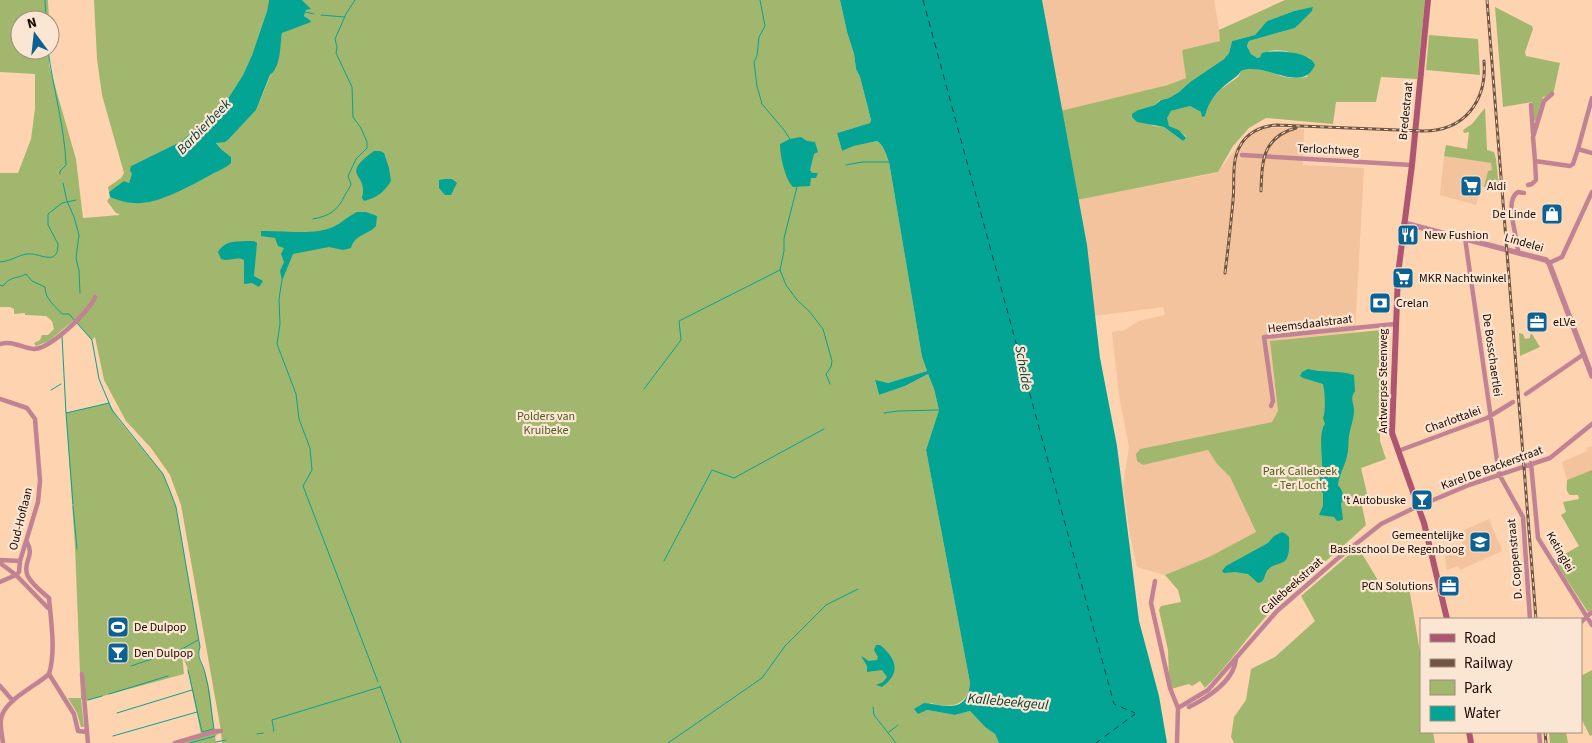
<svg xmlns="http://www.w3.org/2000/svg" width="1592" height="743" viewBox="0 0 1592 743" font-family="'Source Sans 3',sans-serif">
  <rect width="100%" height="100%" fill="#fed3af"/>
  <path fill="#f2c39c" d="M1040,0H1214L1221,41L1182,50L1186,78L1168,85L1060,111Z
    M1257,127L1304,129L1303,165L1364,168L1355,332L1270,341L1278,411L1272,422L1140,449L1143,465L1208,450L1217,464L1230,477L1256,533L1209,557L1165,575L1137,567L1130,535L1123,486L1129,447L1119,395L1112,332L1125,330L1139,321L1165,315L1163,307L1094,316L1077,200L1217,173L1247,134Z
    M1444,156L1491,163L1492,170L1488,171L1484,187L1481,188L1476,205L1440,195Z
    M1592,446V470L1567,480L1562,462L1587,451L1586,448Z
    M1489,519L1502,551L1460,570L1458,566L1447,570L1445,556L1455,554L1465,549L1458,533Z"/>
  <path fill="#a2b76e" fill-rule="evenodd" d="M0,0H48L49,20H20V50H49V65L76,159L83,218L120,215L115,212L107,201L110,197C151,216 192,183 227,166L228,155C222,152 221,147 216,143L229,139L256,110L279,55L282,33L310,20L304,16L306,10L310,9L302,0H840L847,32L854,54L856,69L860,77L871,120L870,123L837,133L842,151L854,146L877,141C884,145 886,155 889,162L922,357L927,371L888,383L875,381L879,395L905,386L928,374L934,389L939,410L926,450L970,683C968,706 950,709 931,703L918,713L927,710L955,715L970,711L985,727L995,734L999,743H222L221,732L215,736L216,743H171L201,734L188,670L182,653L184,674L85,701L81,699L84,727H81L77,713L68,698H81L75,546L66,413L109,403L119,420L163,474L170,491L176,507L200,647C196,657 201,661 204,670C211,687 212,713 214,731H221L181,505L170,475L151,448L126,421L104,380L95,337L92,340L74,320L49,341L36,346L34,343L40,340L42,335H48L54,329L52,321L46,316L25,315V313L14,314V309L10,307H0V173H18L31,139L35,109V74L0,72Z
    M94,0H269L267,11L252,55L243,75L229,97L182,141L131,166L133,174L129,183L124,182L109,192L108,187L121,178L124,173L102,95L97,59Z
    M1285,0H1425L1417,79L1381,77L1376,102H1336L1333,124L1266,118L1249,128L1233,146L1218,172L1077,200L1060,111L1168,85L1186,78L1182,50L1220,41L1219,30ZM1313,8L1295,28L1249,41L1247,46L1251,54L1256,58C1262,57 1265,52 1270,51C1282,48 1298,55 1310,58L1307,77C1303,77 1299,78 1295,78C1276,78 1260,63 1241,71L1238,77L1220,90L1201,112L1190,106L1171,111L1166,118L1169,126L1179,130L1186,137L1183,141L1164,127L1154,126L1148,123L1138,110L1155,105L1160,100L1169,98L1179,92L1190,82L1224,59L1229,53L1232,41L1255,35L1267,21L1294,11Z
    M1495,7L1532,26L1533,29L1525,52L1526,56L1560,63L1553,95L1543,97L1536,121L1534,120L1532,102L1503,107Z
    M1429,35L1478,39L1480,75L1426,70Z
    M1485,108L1487,150L1494,152L1496,159L1499,188L1484,187L1488,171L1492,170L1491,163L1444,156L1446,145L1467,149L1469,132L1464,133L1463,130L1472,124Z
    M1381,330L1380,441L1386,459L1361,468L1369,502L1362,506L1366,525C1337,553 1304,578 1275,607C1250,632 1231,663 1205,688L1200,681L1192,686L1189,684L1171,689L1169,678L1168,650L1159,610L1161,606L1181,602L1178,590L1165,575L1209,557L1256,532L1230,477L1217,464L1208,450L1143,465L1137,461L1136,454L1140,449L1272,422L1278,411L1270,341Z
    M1519,333L1523,334L1525,339L1530,338V335L1532,334L1540,347L1520,356Z
    M1592,470V609L1588,612L1554,560L1579,546L1561,515L1566,512L1563,502L1579,499L1578,495H1570C1565,491 1567,487 1567,480Z
    M1358,547L1385,592L1409,587L1421,658V732H1433L1435,743H1234L1231,737L1234,717L1246,700L1251,669L1275,657L1315,621L1301,596Z
    M1592,670V735L1590,736L1581,718V676Z
    M1549,732H1566L1568,743H1550Z"/>
  <path fill="#03a493" d="M269,0H302L311,9L306,10L304,16L310,20L311,22L282,33C280,45 281,67 270,75L256,110L229,139L225,142L216,143L222,150L231,157V163C226,168 220,170 214,173C194,184 163,202 141,203C131,204 119,201 110,197L109,192L124,181L129,183L132,174L130,170L131,166L182,141L229,97L243,75L252,55L267,11Z
    M840,0H1042L1087,245L1100,358L1117,446L1139,621L1159,696L1167,743H999L995,734L985,727L970,711L955,715L927,710L918,714L914,709L924,703C944,705 967,715 970,683L926,450L939,410L934,389L928,374L905,386L879,395L875,380L888,383L927,371L922,357L889,162C886,155 884,145 877,141L854,146L842,151L837,133L870,123L871,120L860,77L856,69L854,54L847,32Z
    M1313,7L1312,11L1295,28L1249,41L1247,46L1251,54L1257,58L1260,57L1262,53C1273,50 1301,51 1310,59C1312,60 1314,63 1315,65C1302,95 1265,61 1241,71C1237,77 1234,78 1229,82C1217,91 1208,102 1205,116L1202,117L1201,112L1190,106L1171,111L1167,118L1169,126L1179,130L1186,138L1183,141L1164,127L1137,122L1132,117V114L1138,110L1155,105L1161,100L1169,98L1179,92L1190,82L1224,59L1229,53L1232,41L1255,35L1267,21L1294,11Z
    M801,137L807,141L815,142L818,152L814,154L810,170L812,173H818L816,178H811L810,186L793,187C785,179 780,156 780,144L790,139Z
    M374,151H380L384,153L389,168L391,181C383,193 378,197 364,201L362,198C369,172 338,177 374,151Z
    M445,179H452L457,183L451,195H445L439,188V180Z
    M357,212H366L377,216L376,226C368,235 355,234 351,248L343,250L329,247L293,254L282,281L280,271L284,262L281,254L284,248L278,246L275,238L261,236V231C282,230 314,236 333,227C342,223 348,216 357,212Z
    M245,241H254L257,243L254,276L263,281L259,287L252,283L244,284V260C237,256 229,262 221,259L218,252C225,241 233,242 245,241Z
    M1308,369C1323,373 1339,370 1354,375L1355,391C1349,399 1355,405 1354,413C1353,421 1350,429 1349,436C1348,442 1349,449 1347,456C1345,466 1339,475 1338,485C1343,491 1345,497 1341,504L1343,519L1342,520L1337,521L1334,517L1319,515L1323,506V493L1318,489C1316,482 1322,478 1322,471C1323,459 1318,432 1325,424L1323,418C1326,411 1325,392 1323,384L1303,378L1300,376L1302,372Z
    M1282,532L1286,534L1289,537C1289,543 1290,552 1287,558C1284,565 1272,563 1267,571C1263,577 1266,581 1258,583L1248,574L1235,572L1224,573L1222,571L1226,566L1268,543L1274,536Z
    M876,645H880C897,659 901,673 882,687L876,685L883,682L887,677L882,670L867,672V666L861,656L869,661L877,660L878,657L874,650Z"/>
  <g fill="none" stroke-linecap="round" stroke-linejoin="round">
    <path stroke="#03a493" stroke-width="1" d="M45,0L46,20
      M760,0L765,26L759,37L757,56L754,62L757,86L762,104L784,130L790,139
      M305,12L314,14
      M321,15L344,17
      M48,50C53,88 65,129 66,165L60,171V174
      M846,165L862,162H889
      M63,183L67,201L74,217L79,235L76,258L79,271L80,293
      M797,187L784,238V251L780,270L786,285L797,300L809,311L823,329L832,361L831,367L826,374L830,384
      M313,219C330,216 338,210 345,195C347,191 350,188 351,184L348,176L356,159L367,148V142L361,128L353,117L352,87L336,53L337,47L335,39L346,14L355,0
      M0,262C12,261 18,255 27,254C39,252 58,268 58,244L48,225V214L62,203L76,200
      M282,280L279,299L280,324L277,344L296,394L299,419L310,448L312,470L303,486L378,682
      M0,285L3,286C10,276 17,279 26,274L32,281L45,287C45,299 55,306 62,314H69L92,340L99,379L112,410L163,474L170,491L176,507L200,647C196,658 203,663 205,673C210,691 211,711 214,729
      M62,336L66,413L109,403
      M644,389L681,340L679,321L780,270
      M51,390L61,384
      M66,413L73,504
      M884,413L898,411L939,410
      M73,506L77,549
      M664,561L712,470L734,478L824,429
      M164,655L182,649L198,640
      M131,666L161,656
      M188,670L202,732L213,729
      M380,686L401,743
      M109,694L168,676
      M88,700L102,696
      M873,707L874,715L896,743
      M117,713L192,690
      M273,731H274L272,720L380,687
      M889,732L898,725
      M257,734L263,733
      M113,736L197,712
      M216,742L226,740
      M190,743L215,736
      M668,743L762,678L785,646L826,605L858,589"/>
    <path stroke="#06413a" stroke-width="1" stroke-dasharray="6 5" stroke-linecap="butt" d="M923,0L1114,704L1135,713
      M1096,743L1135,714"/>
    <path stroke="#c18394" stroke-width="4.5" d="M1552,94L1544,101L1533,137L1535,161L1570,166L1573,164L1578,149L1592,153
      M1531,105L1533,133
      M1578,149L1592,98
      M1242,155L1412,165
      M1528,185L1532,184L1536,180L1535,161
      M1465,238L1499,474L1523,517L1530,619
      M1518,252C1518,236 1503,201 1518,192L1524,193
      M1549,263L1562,257L1592,192
      M0,344C12,340 22,348 34,349C50,349 90,311 95,297
      M1526,394L1584,354
      M0,399L27,408L35,419L40,481L38,502L20,561L19,572L16,575
      M1271,406L1273,401L1264,337L1395,324
      M1398,451L1487,418L1513,402
      M1531,463L1538,538L1592,625
      M0,560L20,561
      M0,563L16,575L48,608
      M1155,581L1151,603L1170,688L1178,708L1177,743
      M0,582L16,575
      M1581,622L1592,612
      M49,674L74,714L78,731L87,732
      M82,674L88,743
      M0,686L13,701
      M1189,707C1207,698 1234,681 1236,659
      M1178,708L1208,690L1277,611L1337,559L1381,524L1414,508L1469,485L1550,458L1592,424
      M1539,732L1540,743
      M3,743C2,735 0,727 1,719C4,700 35,687 49,674C56,651 51,622 49,598C42,592 30,583 27,574C23,560 35,557 27,542
      M175,743L216,731H221"/>
    <path stroke="#c18394" stroke-width="5.5" d="M1404,223L1546,260L1549,263L1592,376"/>
    <path stroke="#ae5571" stroke-width="6" d="M1428,0L1412,165L1398,274L1392,433L1424,523L1447,619
      M1469,732L1471,743"/>
    <g stroke="#715542" stroke-width="3">
      <path id="rail" d="M1487,0L1536,619
        M1261,191C1262,162 1262,137 1296,128
        M1225,273C1228,249 1231,224 1233,200C1235,182 1231,161 1240,146C1247,133 1261,126 1276,125L1423,131C1465,131 1487,101 1484,61
        M1545,732L1546,743"/>
    </g>
    <use href="#rail" stroke="#fbe5d3" stroke-width="1" stroke-dasharray="4" stroke-linecap="butt"/>
  </g>
  <defs>
    <g id="supermarket-square" transform="scale(1.125)"><rect x="-9" y="-9" width="18" height="18" rx="4" fill="#0a6192" stroke="#fbe5d3"/><path d="M-6-5.5h2.5l.6 2H6L4.5 2H-2.5L-4.4-4H-6ZM-1.5 3.2a1.3 1.3 0 1 0 .1 0ZM3 3.2a1.3 1.3 0 1 0 .1 0Z" fill="#fff"/></g>
    <g id="shop-square" transform="scale(1.125)"><rect x="-9" y="-9" width="18" height="18" rx="4" fill="#0a6192" stroke="#fbe5d3"/><path d="M-5-2.5h2.3a2.7 3.5 0 0 1 5.4 0H5L5.5 6h-11ZM-1.5-2.5h3a1.5 2.3 0 0 0-3 0Z" fill="#fff"/></g>
    <g id="restaurant-square" transform="scale(1.125)"><rect x="-9" y="-9" width="18" height="18" rx="4" fill="#0a6192" stroke="#fbe5d3"/><path d="M-5-6h1v4h1v-4h1v4h1v-4h1v5L-1.5 .5V6h-2V.5L-5-1ZM5-6V6H3V1.5H1.5Q1.5-4 5-6Z" fill="#fff"/></g>
    <g id="bank-square" transform="scale(1.125)"><rect x="-9" y="-9" width="18" height="18" rx="4" fill="#0a6192" stroke="#fbe5d3"/><path d="M-6-4H6V4H-6ZM0-2.3a2.3 2.3 0 1 0 0 4.6a2.3 2.3 0 1 0 0-4.6Z" fill="#fff"/></g>
    <g id="office-square" transform="scale(1.125)"><rect x="-9" y="-9" width="18" height="18" rx="4" fill="#0a6192" stroke="#fbe5d3"/><path d="M-6-3h4V-5.5h4V-3h4V5H-6ZM-1-4.5V-3h2v-1.5ZM-6 0V1H6V0Z" fill="#fff"/></g>
    <g id="bar-square" transform="scale(1.125)"><rect x="-9" y="-9" width="18" height="18" rx="4" fill="#0a6192" stroke="#fbe5d3"/><path d="M-6-5H6L.8 .8V4.5H3.5V6h-7V4.5H-.8V.8Z" fill="#fff"/></g>
    <g id="school-square" transform="scale(1.125)"><rect x="-9" y="-9" width="18" height="18" rx="4" fill="#0a6192" stroke="#fbe5d3"/><path d="M0-5L7-2L0 1L-7-2ZM-4 1L0 2.5L4 1V4Q0 6-4 4Z" fill="#fff"/></g>
    <g id="stadium-square" transform="scale(1.125)"><rect x="-9" y="-9" width="18" height="18" rx="4" fill="#0a6192" stroke="#fbe5d3"/><path d="M0-5a6.5 5 0 1 0 0 10a6.5 5 0 1 0 0-10ZM-3.5-1.8h7v3.6h-7Z" fill="#fff"/></g>
  </defs>
  <g fill-rule="evenodd">
    <use href="#supermarket-square" x="1471" y="186"/>
    <use href="#shop-square" x="1552" y="214"/>
    <use href="#restaurant-square" x="1408" y="235"/>
    <use href="#supermarket-square" x="1403" y="278"/>
    <use href="#bank-square" x="1380" y="303"/>
    <use href="#office-square" x="1537" y="322"/>
    <use href="#bar-square" x="1422" y="500"/>
    <use href="#school-square" x="1480" y="542"/>
    <use href="#office-square" x="1449" y="586"/>
    <use href="#stadium-square" x="118" y="627"/>
    <use href="#bar-square" x="118" y="653"/>
  </g>
  <g text-anchor="middle" dominant-baseline="central" stroke-width="4.5" stroke-linejoin="round" paint-order="stroke">
    <g font-size="12" fill="#1b0900" stroke="#fbe5d3">
      <text transform="translate(1406 111) rotate(-84)">Bredestraat</text>
      <text transform="translate(1328 150) rotate(3)">Terlochtweg</text>
      <text transform="translate(1524 243) rotate(16)">Lindelei</text>
      <text transform="translate(1310 324) rotate(-7)">Heemsdaalstraat</text>
      <text transform="translate(1492 355) rotate(82)">De Bosschaertlei</text>
      <text transform="translate(1383 381) rotate(-90)">Antwerpse Steenweg</text>
      <text transform="translate(1453 420) rotate(-20)">Charlottalei</text>
      <text transform="translate(1492 468) rotate(-20)">Karel De Backerstraat</text>
      <text transform="translate(21 519) rotate(-76)">Oud-Hoflaan</text>
      <text transform="translate(1560 552) rotate(60)">Ketinglei</text>
      <text transform="translate(1515 559) rotate(-95)">D. Coppenstraat</text>
      <text transform="translate(1292 586) rotate(-42)">Callebeekstraat</text>
    </g>
    <g font-size="12" fill="#1b0900" stroke="#fbe5d3" text-anchor="start">
      <text x="1487" y="186">Aldi</text>
      <text x="1536" y="214" text-anchor="end">De Linde</text>
      <text x="1424" y="235">New Fushion</text>
      <text x="1419" y="278">MKR Nachtwinkel</text>
      <text x="1396" y="303">Crelan</text>
      <text x="1553" y="322">eLVe</text>
      <text x="1406" y="500" text-anchor="end">'t Autobuske</text>
      <text x="1464" y="535" text-anchor="end">Gemeentelijke<tspan x="1464" dy="14">Basisschool De Regenboog</tspan></text>
      <text x="1433" y="586" text-anchor="end">PCN Solutions</text>
      <text x="134" y="627">De Dulpop</text>
      <text x="134" y="653">Den Dulpop</text>
    </g>
    <g font-size="12" fill="#4f5e21" stroke="#fbe5d3">
      <text x="546" y="416">Polders van<tspan x="546" dy="14">Kruibeke</tspan></text>
      <text x="1300" y="471">Park Callebeek<tspan x="1300" dy="14">- Ter Locht</tspan></text>
    </g>
    <g font-size="14" font-style="italic" fill="#06413a" stroke="#fbe5d3">
      <text transform="translate(204 127) rotate(-46)">Barbierbeek</text>
      <text transform="translate(1023 368) rotate(80)">Schelde</text>
      <text transform="translate(1008 702) rotate(5)">Kallebeekgeul</text>
    </g>
  </g>
  <rect x="1420" y="618" width="162" height="115" fill="#fbe5d3" stroke="#a18d7f"/>
  <rect x="1430" y="634" width="25" height="8" fill="#ae5571" stroke="#a18d7f"/>
  <text x="1464" y="643" font-size="15" fill="#1b0900">Road</text>
  <rect x="1430" y="659" width="25" height="8" fill="#715542" stroke="#a18d7f"/>
  <text x="1464" y="668" font-size="15" fill="#1b0900">Railway</text>
  <rect x="1430" y="680" width="25" height="15" fill="#a2b76e" stroke="#a18d7f"/>
  <text x="1464" y="693" font-size="15" fill="#1b0900">Park</text>
  <rect x="1430" y="706" width="25" height="15" fill="#03a493" stroke="#a18d7f"/>
  <text x="1464" y="718" font-size="15" fill="#1b0900">Water</text>
  <g transform="translate(35 35) rotate(345)"><circle r="24" fill="#fbe5d3" stroke="#a18d7f"/>
  <path d="M0-4L9 19L0 12L-9 19Z" fill="#0a6192"/>
  <text y="-8" font-size="14" font-weight="bold" text-anchor="middle" fill="#1b0900">N</text>
  </g>
</svg>
